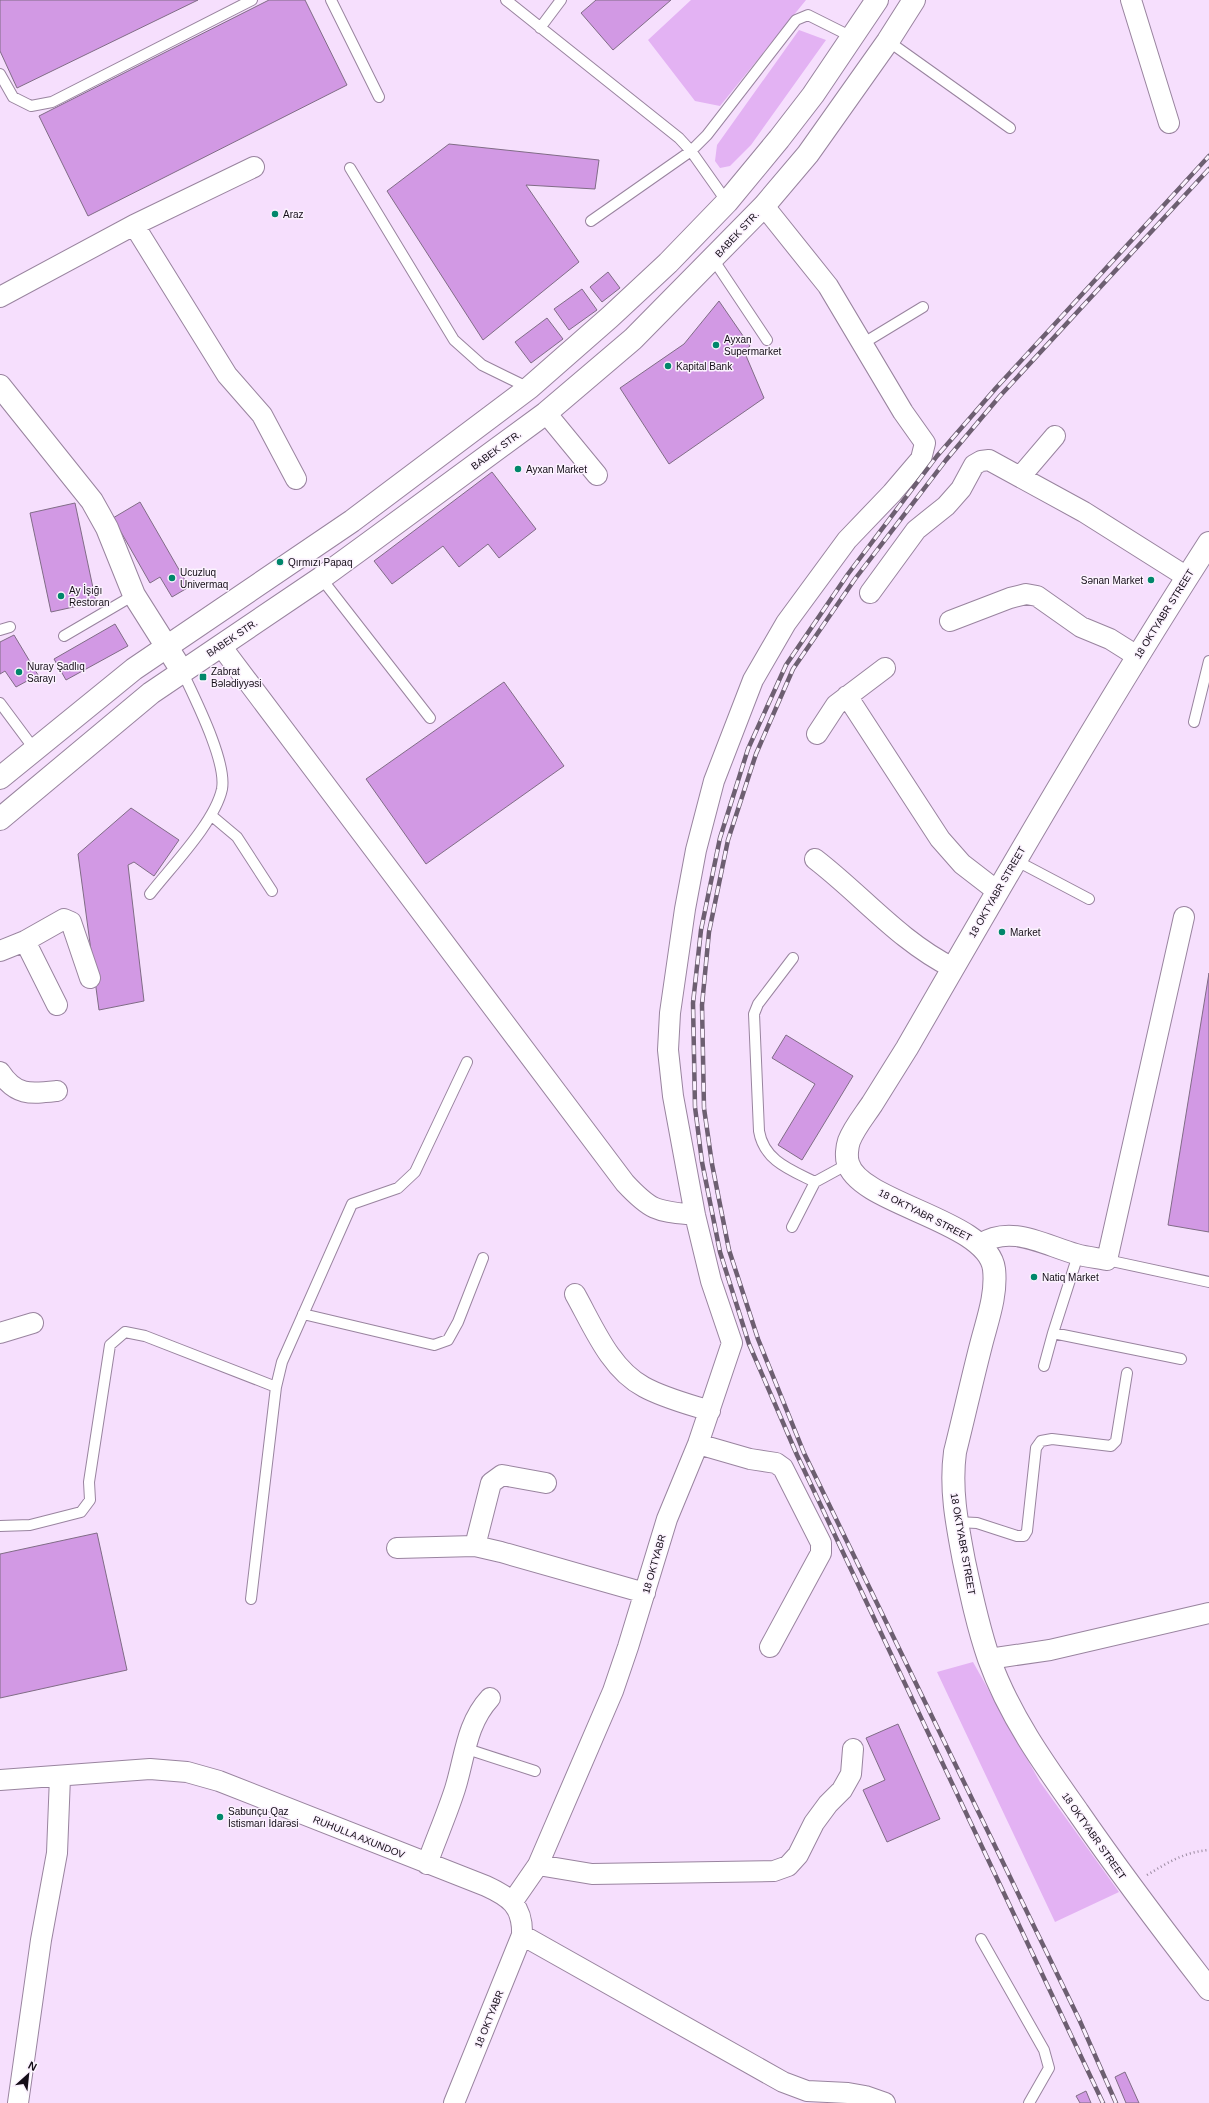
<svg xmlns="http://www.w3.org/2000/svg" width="1209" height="2103" viewBox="0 0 1209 2103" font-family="Arial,sans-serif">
  <rect width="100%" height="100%" fill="#f6dffd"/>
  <path fill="#e3b2f3" d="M691,0H806L720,106L695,101L648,40Z
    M799,30L826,40L751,145L730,166L720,168L715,161L717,145Z
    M973,1662L1040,1782L1119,1892L1055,1922L937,1672Z"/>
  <path fill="#d299e4" stroke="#806c86" d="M0,0H198L17,88L0,51Z
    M269,0H305L347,85L88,216L39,116Z
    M596,0H671L613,50L581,13Z
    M449,144L599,160L595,189L526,185L579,262L483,340L387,191Z
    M608,272L620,288L602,302L590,287Z
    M582,289L597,310L569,330L554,309Z
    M719,301L750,346L744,351L764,398L669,464L620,388L684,344Z
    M547,318L563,339L531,363L515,342Z
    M492,472L536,529L499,558L488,544L459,567L443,546L392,584L374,561Z
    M140,502L189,587L172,597L160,577L150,583L113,518Z
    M75,503L96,602L51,612L30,513Z
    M115,624L128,646L66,680L54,659Z
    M14,635L38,675L16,687L5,671L0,674V642Z
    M504,682L564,766L426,864L366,779Z
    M131,808L179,840L154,876L134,862L128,865L144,1001L99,1010L78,854Z
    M1209,973V1232L1168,1225Z
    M786,1035L853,1076L802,1160L778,1145L815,1084L772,1058Z
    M97,1533L127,1670L0,1698V1554Z
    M898,1724L940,1819L887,1842L863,1790L885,1780L866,1738Z
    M1125,2072L1139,2103H1126L1115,2077Z
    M1086,2091L1091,2103H1080L1076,2096Z"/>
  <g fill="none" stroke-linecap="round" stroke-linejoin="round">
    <g stroke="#99849f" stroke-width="12">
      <path id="service" d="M331,0L379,97
        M506,0L679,138L691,151L727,202
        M540,28L561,0
        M888,41L1010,128
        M0,74L13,97L31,106L52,102L252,0
        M350,168L454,340L482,365L529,388
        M591,221L691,151L707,135L796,20L808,15L852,37
        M713,259L767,340
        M862,344L923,307
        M321,578L430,718
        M0,630L10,627
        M64,636L134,595
        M0,703L35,750
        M1194,722L1209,661
        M212,816L237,837L272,891
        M1015,860L1089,899
        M150,894C171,867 215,822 222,789C227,761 194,697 182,671
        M793,958L758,1004L754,1014L759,1131C764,1161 791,1170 815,1182L848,1164
        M792,1227L815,1182
        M1107,1260L1209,1282
        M303,1314L434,1345L448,1340L458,1322L483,1258
        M1053,1333L1181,1359
        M1044,1366L1053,1333L1078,1255
        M957,1522L977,1523L1017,1536H1024L1027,1531L1036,1448L1041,1441L1052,1439L1111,1446L1116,1441L1127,1373
        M0,1526L30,1525L81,1512L90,1500L89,1482L110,1345L125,1332L145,1336L276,1387
        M251,1599L276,1387L282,1362L352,1204L398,1188L415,1172L467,1062
        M464,1748L535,1771
        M981,1939L1044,2050L1049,2068L1029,2103"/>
    </g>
    <g stroke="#99849f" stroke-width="22">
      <path id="minor" d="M1131,0L1169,123
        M134,225L227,375L262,415L296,479
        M0,297L134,225L254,167
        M546,413L597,475
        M1020,477L1055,436
        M870,593L916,530L946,506L961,489L974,465L981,461L989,460L1084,512L1187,577
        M950,621L1010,598L1026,594L1037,596L1081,627L1110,639L1137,656
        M221,646L625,1183C652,1212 657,1211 695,1215
        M847,696L940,839L962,864L997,891
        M817,734L836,705L885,668
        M815,859C862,895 899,941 953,968
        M25,941L57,1005
        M0,951L25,941L64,919L71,922L90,978
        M0,1072C16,1096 30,1094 57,1091
        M980,1244C1011,1224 1044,1245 1076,1254C1086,1257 1097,1258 1107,1260L1184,917
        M575,1294C593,1326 610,1369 644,1387C664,1398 688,1404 710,1411
        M0,1333L33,1323
        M698,1444L750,1459L776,1463L783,1468L821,1543V1553L770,1647
        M475,1546L491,1483L502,1475L546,1483
        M397,1548L475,1546L501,1552L645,1593
        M989,1659L1050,1650L1209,1613
        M0,1780L150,1769L187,1772L219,1781L486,1886C510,1897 523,1906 522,1935L454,2103
        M427,1864C436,1839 447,1814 455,1789C465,1757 466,1724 490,1698
        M538,1865L592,1874L774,1871L788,1866L798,1855L814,1823L828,1804L842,1790L851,1774L853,1749
        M513,1901L538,1865L613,1691L628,1647L667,1519L698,1444L732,1343L711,1281L695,1215L673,1096L668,1050L670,1013L685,909L696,850L714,781L753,680L786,623L847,540L892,493L921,459L925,443L903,412L828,286L764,206
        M522,1935L783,2082L807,2091L848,2093L865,2096L885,2103
        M18,2103L41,1940L57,1853L60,1777"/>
    </g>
    <g stroke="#99849f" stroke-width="24">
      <path id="tertiary" d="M0,386L92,501L107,528L134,595L182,671
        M1209,543C1103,708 1005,878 907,1048C895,1067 884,1085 872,1104C864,1116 854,1128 849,1141C847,1147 846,1157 848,1163C859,1204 988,1220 994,1269C997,1295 987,1321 981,1345C972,1380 964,1416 955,1452C950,1489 957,1524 964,1561C971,1594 978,1627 989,1659C1009,1715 1044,1764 1078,1812C1120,1873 1164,1931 1209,1989"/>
    </g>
    <g stroke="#99849f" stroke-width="24">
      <path id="primary" d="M0,778L134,669L352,521L529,388L610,317L668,263L727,202L779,139L813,95L877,0
        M0,819L151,693L321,578L369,543L546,413L633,339L764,206L808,154L888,41L914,0"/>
    </g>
    <path stroke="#9a8aa0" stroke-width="2.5" stroke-dasharray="1 3" stroke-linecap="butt" d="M1147,1875C1167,1863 1184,1852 1209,1850"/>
    <use href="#service" stroke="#fff" stroke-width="10"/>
    <use href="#minor" stroke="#fff" stroke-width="20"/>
    <use href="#tertiary" stroke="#fff" stroke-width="22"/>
    <use href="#primary" stroke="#fff" stroke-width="22"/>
    <g stroke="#6d5f71" stroke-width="4.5">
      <path id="rail" d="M1103,2103L797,1455L749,1344L720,1252L702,1162L695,1107L693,1003L701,930L720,838L748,749L786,665L848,574L937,456L996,388L1209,156
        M1116,2103L1079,2019L804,1453L758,1339L729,1250L712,1164L704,1108L702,1005L709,932L728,840L756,754L793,669L855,579L946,460L1000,396L1209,169"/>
    </g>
    <use href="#rail" stroke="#fbf2fe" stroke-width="3" stroke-dasharray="9" stroke-linecap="butt"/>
  </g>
  <g fill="#00876b" stroke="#fbf2fe" stroke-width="1.5">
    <circle cx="275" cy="214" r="4"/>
    <circle cx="716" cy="345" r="4"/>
    <circle cx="668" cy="366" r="4"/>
    <circle cx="518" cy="469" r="4"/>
    <circle cx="280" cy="562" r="4"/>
    <circle cx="172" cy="578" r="4"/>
    <circle cx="1151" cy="580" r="4"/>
    <circle cx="61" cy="596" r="4"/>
    <circle cx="19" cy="672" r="4"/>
    <rect x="199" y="673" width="8" height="8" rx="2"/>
    <circle cx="1002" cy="932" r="4"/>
    <circle cx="1034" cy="1277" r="4"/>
    <circle cx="220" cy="1817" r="4"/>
  </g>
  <g text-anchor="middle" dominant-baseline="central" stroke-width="3" stroke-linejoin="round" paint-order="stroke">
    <g font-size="10" fill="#150e18" stroke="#fbf2fe" text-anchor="start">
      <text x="283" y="214">Araz</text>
      <text x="724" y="339">Ayxan<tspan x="724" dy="12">Supermarket</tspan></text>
      <text x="676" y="366">Kapital Bank</text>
      <text x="526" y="469">Ayxan Market</text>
      <text x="288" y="562">Qırmızı Papaq</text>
      <text x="180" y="572">Ucuzluq<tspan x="180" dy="12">Univermaq</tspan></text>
      <text x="1143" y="580" text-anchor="end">Sənan Market</text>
      <text x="69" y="590">Ay İşığı<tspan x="69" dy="12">Restoran</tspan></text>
      <text x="27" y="666">Nuray Şadlıq<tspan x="27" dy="12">Sarayı</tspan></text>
      <text x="211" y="671">Zabrat<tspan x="211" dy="12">Bәlәdiyyәsi</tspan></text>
      <text x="1010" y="932">Market</text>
      <text x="1042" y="1277">Natiq Market</text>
      <text x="228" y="1811">Sabunçu Qaz<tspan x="228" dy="12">İstismarı İdarəsi</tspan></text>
    </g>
    <g font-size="10" fill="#150e18" stroke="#fbf2fe">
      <text transform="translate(737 234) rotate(-47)">BABEK STR.</text>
      <text transform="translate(496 450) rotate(-36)">BABEK STR.</text>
      <text transform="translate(1164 614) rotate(-58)">18 OKTYABR STREET</text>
      <text transform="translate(232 638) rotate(-34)">BABEK STR.</text>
      <text transform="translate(997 892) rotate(-60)">18 OKTYABR STREET</text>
      <text transform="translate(925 1215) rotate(27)">18 OKTYABR STREET</text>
      <text transform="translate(963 1544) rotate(80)">18 OKTYABR STREET</text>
      <text transform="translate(654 1564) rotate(-74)">18 OKTYABR</text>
      <text transform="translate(1094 1836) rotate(55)">18 OKTYABR STREET</text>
      <text transform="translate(359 1837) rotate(22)">RUHULLA AXUNDOV</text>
      <text transform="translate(489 2019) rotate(-68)">18 OKTYABR</text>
    </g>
  </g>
  <g transform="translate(28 2075) rotate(27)" stroke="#fbf2fe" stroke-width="3" paint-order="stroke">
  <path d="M0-3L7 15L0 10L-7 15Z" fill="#150e18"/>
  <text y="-6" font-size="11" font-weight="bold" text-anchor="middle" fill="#150e18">N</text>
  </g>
</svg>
